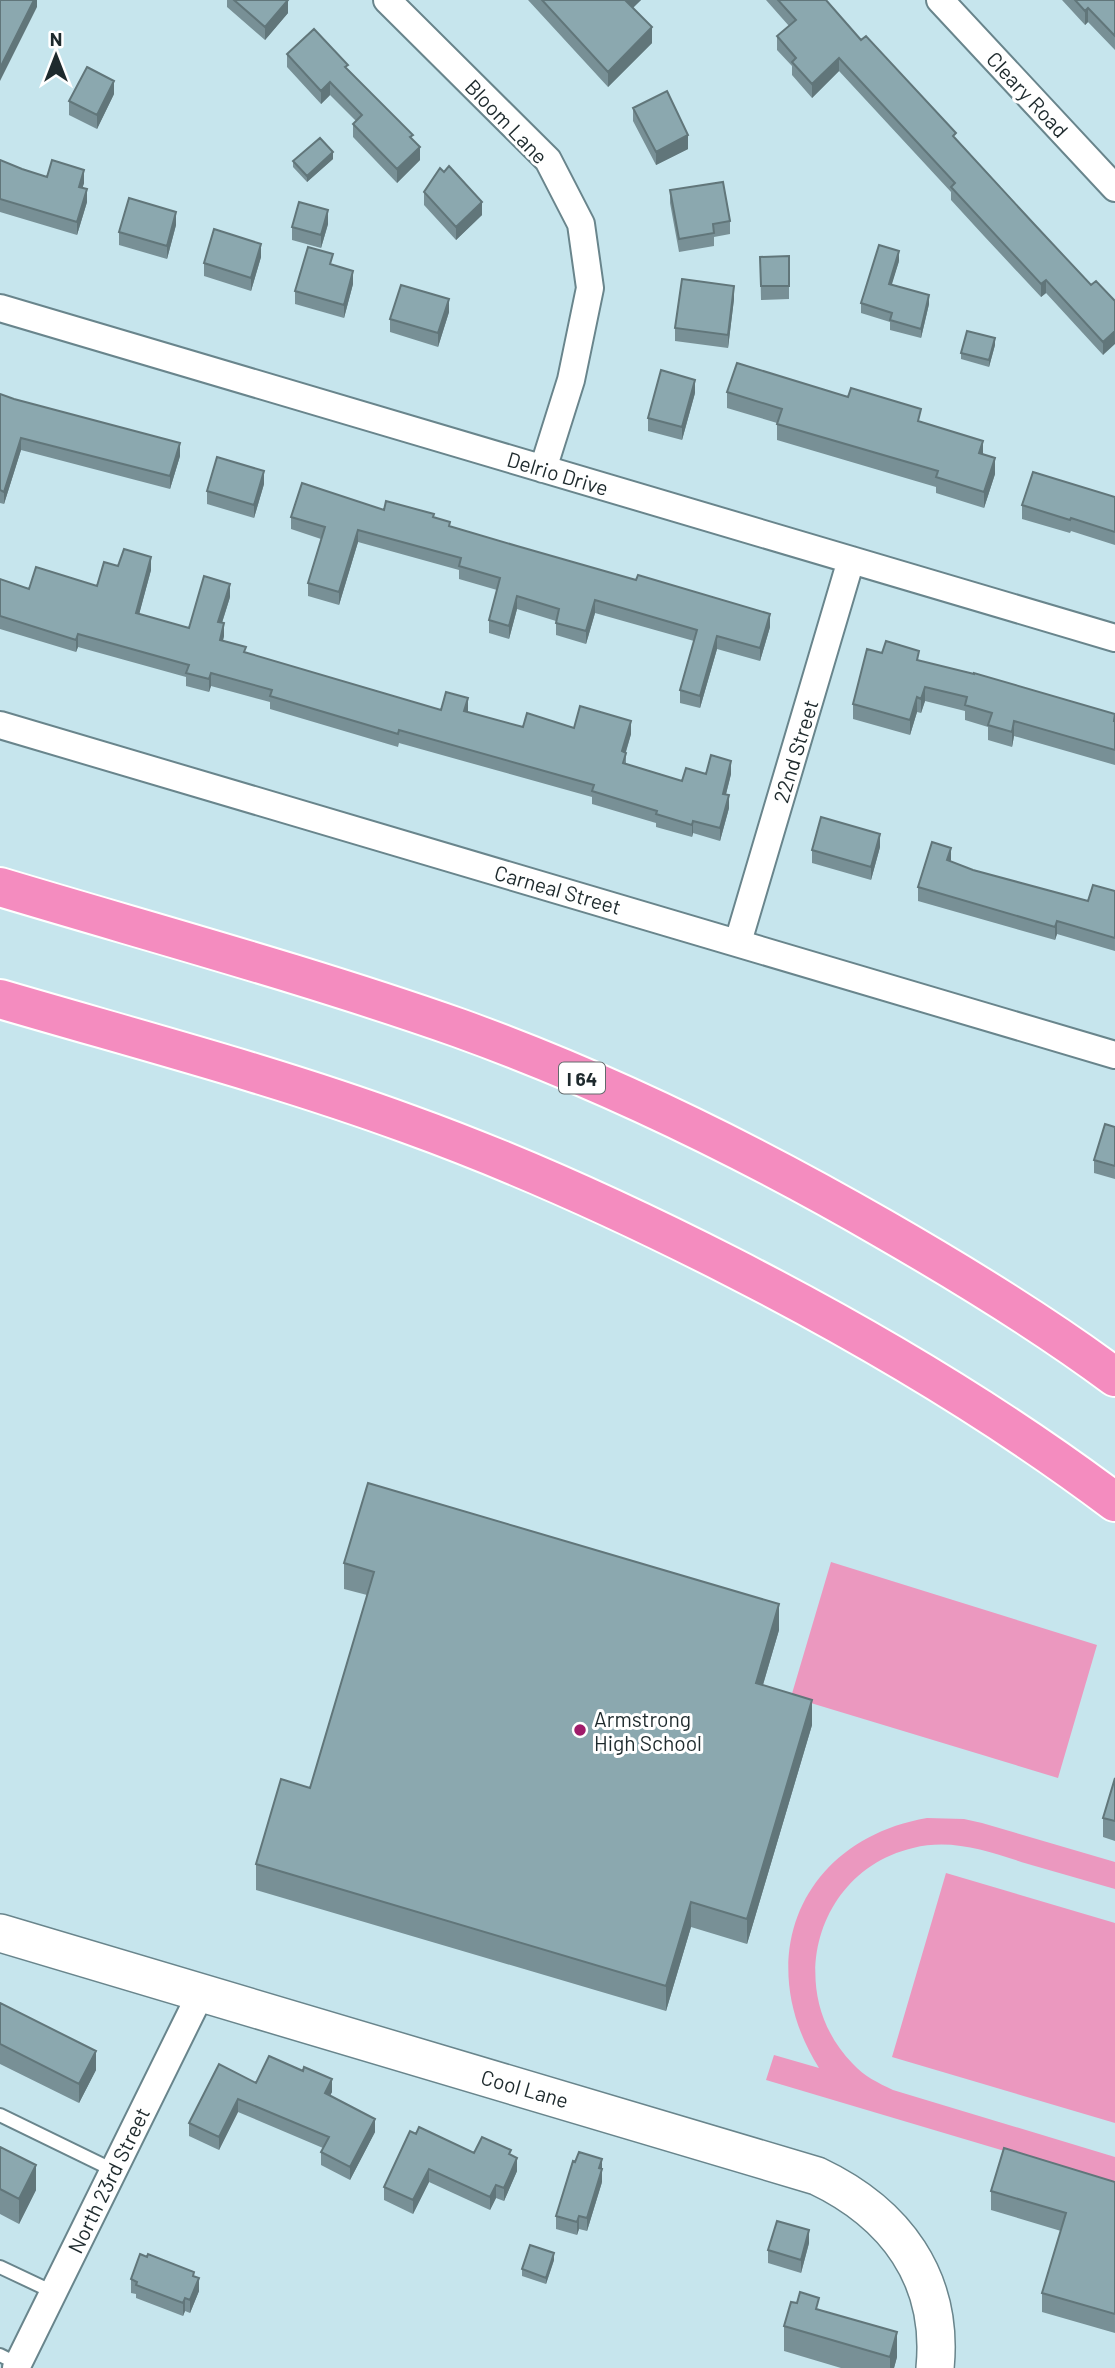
<svg xmlns="http://www.w3.org/2000/svg" width="1115" height="2368" viewBox="0 0 1115 2368" font-family="Barlow,sans-serif">
  <rect width="100%" height="100%" fill="#c6e5ed"/>
  <path fill="#eb98bf" d="M831,1562L1097,1645L1058,1778L791,1697Z
    M927,1818L964,1819L982,1823L1115,1862V1889C1086,1881 1057,1872 1028,1864C990,1852 953,1838 913,1848C815,1871 783,1993 853,2064C864,2076 878,2083 893,2090L1115,2157V2184L766,2080L774,2055L819,2068C751,1960 800,1840 927,1818Z
    M946,1873L1115,1923V2123L892,2057Z"/>
  <g fill="none" stroke-linecap="round" stroke-linejoin="round">
    <g stroke="#69858c" stroke-width="16">
      <path id="lane" d="M0,2115L113,2170
        M0,2267L53,2292
        M0,2355L18,2364"/>
    </g>
    <g stroke="#69858c" stroke-width="30">
      <path id="street" d="M387,0L548,160L581,224L590,288L571,380L543,469
        M940,0L1115,188
        M0,308L1115,638
        M0,725L1115,1055
        M738,942L851,560
        M16,2368L201,1993"/>
    </g>
    <g stroke="#69858c" stroke-width="40">
      <path id="secondary" d="M0,1933L817,2176C895,2213 944,2278 935,2368"/>
    </g>
    <g stroke="#fff" stroke-width="42">
      <path id="highway" d="M0,887C153,933 308,975 459,1028C606,1081 747,1150 882,1228C962,1274 1041,1322 1115,1377
        M0,999C136,1039 274,1075 408,1124C519,1164 626,1213 730,1266C865,1335 994,1411 1115,1502"/>
    </g>
    <use href="#lane" stroke="#fff" stroke-width="12"/>
    <use href="#street" stroke="#fff" stroke-width="26"/>
    <use href="#secondary" stroke="#fff" stroke-width="37"/>
    <use href="#highway" stroke="#f48cbf" stroke-width="38"/>
  </g>
  <path fill="#789096" d="M227,0H288V13L265,40L227,7Z
    M528,0H641L633,8L652,43L608,87Z
    M766,0H826L861,40L956,139L1091,285L1115,301L1103,355L1046,293L1041,297L984,236L951,200V192L839,71L812,98L792,75V66L777,50V36L789,26Z
    M1062,0H1115V50L1088,22L1085,25Z
    M287,54L348,69L413,140L420,160L397,183L353,137V124L356,121L330,95L321,104L287,67Z
    M114,94L97,129L69,115V101Z
    M633,108L688,149L656,165L633,121Z
    M333,159L307,182L293,167V161Z
    M0,160L22,169L47,177L84,183L82,188L87,202L77,235L0,212Z
    M670,190L730,221V234L714,237V246L679,252L670,203Z
    M424,192L482,215L456,240L424,205Z
    M328,224L321,248L292,240V227Z
    M176,225L167,259L119,245V232Z
    M789,256V299L761,300L760,257Z
    M261,257L251,291L204,276V263Z
    M899,261L891,285L929,304L921,338L890,330V322L861,313V303Z
    M333,265L353,284L344,318L295,304V291Z
    M734,299L728,348L675,341V328Z
    M449,312L438,347L390,332V319Z
    M995,345L989,367L961,359V353Z
    M727,392L921,422L983,454L995,474L984,508L936,493V487L777,440V423L727,408Z
    M695,393L682,440L648,431V418Z
    M0,394L180,456L170,489L21,450L4,504L0,503Z
    M264,484L254,518L207,504V491Z
    M1115,497V545L1071,531L1070,533L1022,519V505Z
    M384,510L434,518L450,526L770,627L760,661L717,649L700,708L680,703V690L694,641L595,613L586,644L556,635V621L517,609L509,639L489,633V620L497,590L459,579V570L358,542L339,605L308,596V583L321,539L291,529V517Z
    M118,566L151,570L139,614L189,628L230,597L222,623L224,636L223,640L246,653L441,710L468,712L523,727L574,728L631,734L626,752V764L682,781L706,774H731L726,794L729,808L720,841L693,833L692,837L656,827V823L592,804V797L399,743L398,747L270,709V702L211,686L209,692L186,686V677L78,647L76,652L0,629V579L29,589L97,586Z
    M919,661L1115,714V765L1014,736L1012,747L988,740V727L965,720V711L925,701L921,713L917,712L910,735L853,719V704Z
    M880,847L871,880L812,863V850Z
    M951,861L973,870L1088,901L1115,891V951L1057,934L1055,940L918,901V887Z
    M1115,1127V1179L1094,1173V1160Z
    M344,1563L779,1630L763,1685L812,1725L747,1944L691,1927L666,2011L256,1890V1864L310,1788L367,1595L344,1589Z
    M1115,1778V1841L1103,1837V1818Z
    M0,2003L96,2070L79,2103L0,2064Z
    M256,2083L332,2092L330,2095L375,2132L350,2180L321,2165V2152L323,2148L238,2112L219,2150L189,2136V2123Z
    M416,2134L474,2153L511,2155L517,2171L504,2201L496,2198L490,2210L429,2182L413,2214L384,2200V2187Z
    M0,2147L36,2190L19,2224L0,2214Z
    M602,2182L587,2231L579,2229L577,2235L556,2229V2216Z
    M1115,2182V2333L1042,2312V2293L1061,2231L991,2210V2191Z
    M809,2243L801,2273L768,2263V2250Z
    M554,2260L546,2284L522,2276V2269Z
    M194,2276L199,2291L190,2313L185,2311L183,2316L136,2298V2294L131,2293V2279Z
    M797,2303L819,2309L897,2357L894,2368H841L784,2351V2326Z"/>
  <path fill="#61767a" d="M34,0H37V7L0,81V68Z
    M288,0V13L265,40V27Z
    M625,0H641L625,15Z
    M1088,8V22L1085,25V11Z
    M652,27V43L608,87V72Z
    M839,58V71L812,98V84Z
    M114,81V94L97,129V115Z
    M330,82V95L321,104V91Z
    M688,135V149L656,165V152Z
    M420,147V160L397,183V169Z
    M333,152V159L307,182V176Z
    M84,170V183L79,200V187Z
    M87,189V202L77,235V222Z
    M482,202V215L456,240V227Z
    M328,210V224L321,248V235Z
    M176,212V225L167,259V246Z
    M261,244V257L251,291V278Z
    M899,251V261L889,294V284Z
    M353,271V284L344,318V305Z
    M1046,280V293L1041,297V284Z
    M734,286V299L728,348V335Z
    M929,295V304L921,338V329Z
    M449,299V312L438,347V333Z
    M1115,331V344L1103,355V342Z
    M995,338V345L989,367V360Z
    M695,380V393L682,440V427Z
    M21,438V450L4,504V492Z
    M983,441V457L979,453Z
    M180,443V456L170,489V476Z
    M995,458V474L984,508V492Z
    M264,471V484L254,518V505Z
    M358,530V542L339,605V592Z
    M151,557V570L136,626V613Z
    M230,584V597L218,635V622Z
    M517,596V609L509,639V626Z
    M595,600V613L586,644V631Z
    M770,614V627L760,661V648Z
    M224,623V636L220,652V640Z
    M78,634V647L76,652V640Z
    M717,636V649L700,708V696Z
    M211,673V686L209,692V679Z
    M925,687V701L921,713V699Z
    M917,697V712L910,735V720Z
    M468,698V711L464,724V711Z
    M631,721V734L622,764V751Z
    M1014,721V736L1012,747V732Z
    M731,761V774L723,806V794Z
    M729,795V808L720,841V828Z
    M693,821V833L692,837V825Z
    M880,834V847L871,880V867Z
    M951,848V861L947,860Z
    M1057,921V934L1055,940V927Z
    M779,1604V1630L756,1708V1683Z
    M812,1700V1725L747,1944V1919Z
    M691,1902V1927L666,2011V1986Z
    M96,2051V2070L79,2103V2084Z
    M332,2079V2092L325,2106V2093Z
    M238,2099V2112L219,2150V2137Z
    M375,2119V2132L350,2180V2167Z
    M517,2158V2171L504,2201V2188Z
    M602,2159V2182L587,2231V2218Z
    M36,2165V2190L19,2224V2199Z
    M429,2169V2182L413,2214V2200Z
    M496,2185V2198L490,2210V2197Z
    M579,2216V2229L577,2235V2222Z
    M809,2230V2243L801,2273V2260Z
    M554,2253V2260L546,2284V2278Z
    M199,2278V2291L190,2313V2300Z
    M185,2298V2311L183,2316V2303Z
    M897,2332V2357L894,2368H890V2357Z"/>
  <path fill="#8ba8af" stroke="#61767a" stroke-width="2" d="M0,0H34L0,68Z
    M234,0H288L265,27Z
    M542,0H625L652,27L608,72Z
    M778,0H826L861,40L866,36L956,133L953,136L1034,224L1091,285L1096,281L1115,301V331L1103,342L1046,280L1041,284L951,187L955,183L839,58L812,84L792,62L796,58L777,36L796,20Z
    M1075,0H1115V36L1088,8L1085,11Z
    M314,29L348,65L345,67L413,135L410,137L420,147L397,169L353,124L362,115L330,82L321,91L287,54Z
    M87,67L114,81L97,115L69,101Z
    M667,91L688,135L656,152L633,108Z
    M320,138L333,152L307,176L293,161Z
    M0,160L22,169L47,177L52,160L84,170L79,187L87,189L77,222L0,199Z
    M449,166L482,202L456,227L424,192L440,168L444,172Z
    M723,182L730,221L713,224L714,233L679,239L670,190Z
    M129,198L176,212L167,246L119,232Z
    M299,202L328,210L321,235L292,227Z
    M214,229L261,244L251,278L204,263Z
    M879,245L899,251L889,284L929,295L921,329L890,320L892,313L861,303Z
    M308,247L333,254L330,264L353,271L344,305L295,291Z
    M789,256V286H761L760,257Z
    M682,279L734,286L728,335L675,328Z
    M401,285L449,299L438,333L390,319Z
    M967,331L995,338L989,360L961,353Z
    M737,363L848,397L851,388L921,409L918,421L983,441L979,453L995,458L984,492L936,477L938,471L777,424L782,409L727,392Z
    M661,370L695,380L682,427L648,418Z
    M0,394L14,399L180,443L170,476L21,438L4,492L0,490Z
    M217,457L264,471L254,505L207,491Z
    M1033,472L1115,497V532L1071,518L1070,520L1022,505Z
    M302,483L384,510L386,501L434,514L433,517L450,522L449,526L517,546L636,580L638,575L770,614L760,648L717,636L700,696L680,690L697,630L595,600L586,631L556,623L559,609L517,596L509,626L489,620L500,578L459,566L461,558L358,530L339,592L308,583L325,527L291,517Z
    M124,549L151,557L136,613L189,628L204,576L230,584L218,622L224,623L220,640L246,647L244,652L441,710L446,692L468,698L464,711L523,727L527,713L574,728L580,706L631,721L622,751L626,753L623,763L682,781L686,768L706,774L711,755L731,761L723,794L729,795L720,828L693,821L692,825L656,814L657,811L592,791L594,785L399,730L398,734L270,696L272,690L211,673L209,679L186,673L189,665L78,634L76,640L0,616V579L29,589L36,567L97,586L104,562L118,566Z
    M886,641L919,651L917,660L974,674V673L1115,714L1114,721H1115V750L1014,721L1012,732L988,725L992,713L965,705L967,697L925,687L921,699L917,697L910,720L853,704L867,649L882,653Z
    M821,817L880,834L871,867L812,850Z
    M932,842L951,848L947,860L973,870L1088,901L1093,885L1115,891V938L1057,921L1055,927L918,887Z
    M1105,1124L1115,1127V1166L1094,1160Z
    M368,1483L779,1604L756,1683L812,1700L747,1919L691,1902L666,1986L256,1864L281,1779L310,1788L374,1572L344,1563Z
    M1115,1778V1821L1103,1818Z
    M0,2003L96,2051L79,2084L0,2044Z
    M269,2056L303,2071L304,2067L332,2079L325,2093L375,2119L350,2167L321,2152L329,2137L238,2099L219,2137L189,2123L219,2064L256,2083Z
    M419,2127L474,2153L482,2137L511,2150L509,2154L517,2158L504,2188L496,2185L490,2197L429,2169L413,2200L384,2187L410,2131L416,2134Z
    M0,2147L36,2165L19,2199L0,2189Z
    M1004,2148L1115,2182V2314L1042,2293L1066,2213L991,2191Z
    M579,2152L602,2159L599,2168L602,2169L587,2218L579,2216L577,2222L556,2216L573,2161L575,2162Z
    M777,2221L809,2230L801,2260L768,2250Z
    M530,2245L554,2253L546,2278L522,2269Z
    M140,2254L147,2257L148,2254L194,2272L193,2276L199,2278L190,2300L185,2298L183,2303L136,2285L137,2282L131,2279Z
    M800,2292L819,2298L816,2309L897,2332L890,2357L784,2326L791,2302L797,2303Z"/>
  <circle fill="#a01b6a" stroke="#fff" stroke-width="2.5" cx="580" cy="1730" r="7"/>
  <g text-anchor="middle" dominant-baseline="central" stroke-width="6" stroke-linejoin="round" paint-order="stroke">
    <rect fill="#fff" stroke="#626a6c" stroke-width="2" x="559" y="1062.5" width="46" height="31" rx="5"/>
    <g font-size="19" font-weight="bold" fill="#1e2a2d">
      <text x="582" y="1078">I 64</text>
    </g>
    <g font-size="21" fill="#1e2a2d" stroke="#fff">
      <text transform="translate(1028 94) rotate(47)">Cleary Road</text>
      <text transform="translate(507 121) rotate(46)">Bloom Lane</text>
      <text transform="translate(558 473) rotate(17)">Delrio Drive</text>
      <text transform="translate(795 751) rotate(-73)">22nd Street</text>
      <text transform="translate(558 889) rotate(16)">Carneal Street</text>
      <text transform="translate(525 2088) rotate(16)">Cool Lane</text>
      <text transform="translate(108 2180) rotate(-64)">North 23rd Street</text>
    </g>
    <g font-size="21" fill="#1e2a2d" stroke="#fff" text-anchor="start">
      <text x="594" y="1718">Armstrong<tspan x="594" dy="24">High School</tspan></text>
    </g>
  </g>
  <g transform="translate(56 56)" stroke="#ffffff" stroke-width="5" paint-order="stroke">
  <path d="M0-5L12 26L0 18L-12 26Z" fill="#1e2a2d"/>
  <text y="-10" font-size="19" font-weight="bold" text-anchor="middle" fill="#1e2a2d">N</text>
  </g>
</svg>
